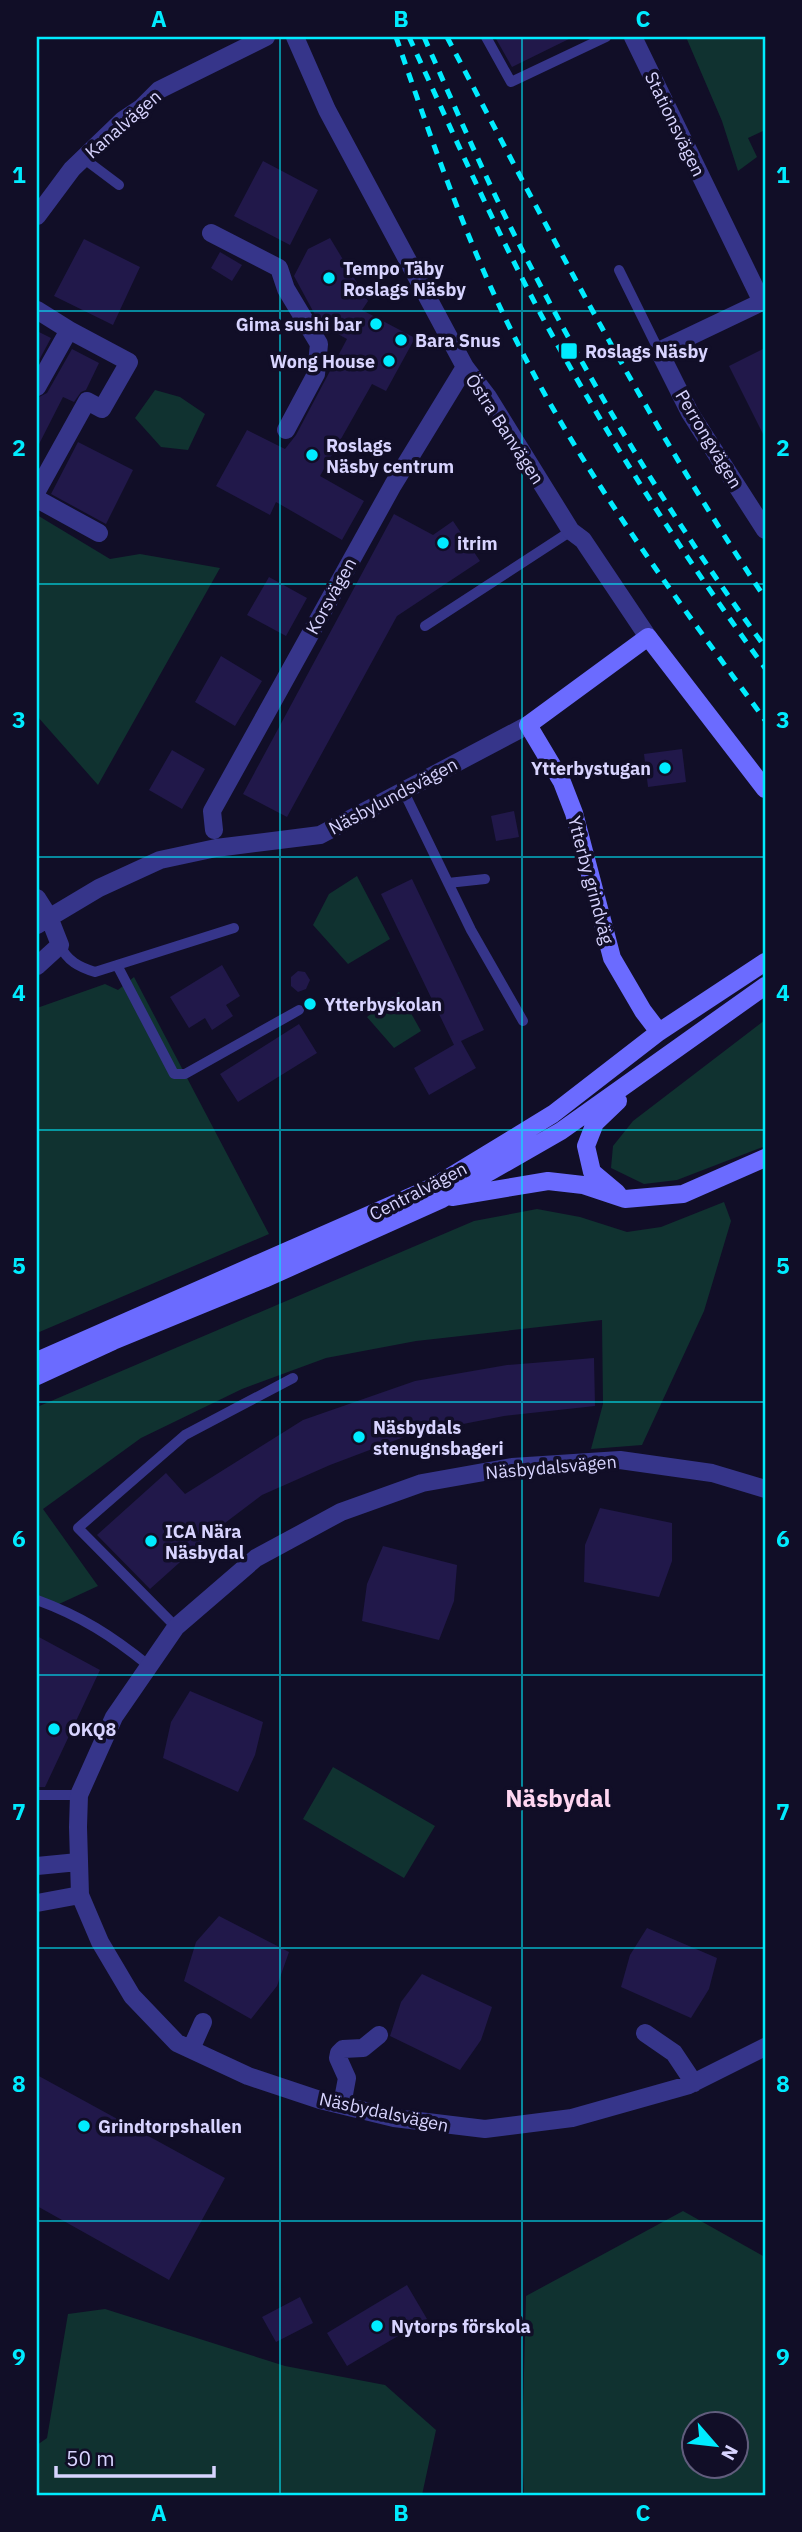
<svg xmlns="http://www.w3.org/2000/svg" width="802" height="2532" viewBox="0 0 802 2532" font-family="'IBM Plex Sans',sans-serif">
  <rect width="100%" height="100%" fill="#110e27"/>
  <path fill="#103230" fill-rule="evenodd" d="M686,37H765V130L748,138L757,157L738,171L722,121Z
    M155,390L180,397L205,414L188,450L161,447L135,418Z
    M37,515L110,559L140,554L220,568L98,785L37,716Z
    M357,876L390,939L348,964L313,925L329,894Z
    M134,977L269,1234L37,1333V1008L105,984L118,990Z
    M399,992L421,1031L394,1048L367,1017Z
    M765,1020V1146L677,1180L644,1184L611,1168L613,1146L633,1121Z
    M724,1202L731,1221L704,1311L642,1445L591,1449L603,1404L602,1320L416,1341L326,1358L242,1389L141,1438L43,1509L98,1586L59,1604L37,1596V1407L474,1221L537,1209L580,1217L627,1232L661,1227Z
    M333,1767L435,1826L404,1878L303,1819Z
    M683,2211L765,2257V2495H524L522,2449L526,2296ZM694,2424H736V2466H694Z
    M105,2309L285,2366L385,2385L436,2430L422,2495H37V2445L47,2438L68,2314Z"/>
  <path fill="#21184a" d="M495,37H573L512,67Z
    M263,161L318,190L290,245L234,216Z
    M330,238L368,301L362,310L415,338L386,391L372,384L320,476L364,501L342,540L276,502L270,515L216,486L247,430L285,449L296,435L347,339L320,324L294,276L308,249Z
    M84,239L140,267L113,325L54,296Z
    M220,252L242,265L232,281L211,268Z
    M37,331L51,338L37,364Z
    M765,348V438L729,366Z
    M72,349L99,363L86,390L81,392L74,402L63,397L37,448V398L47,393Z
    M78,442L133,470L106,524L51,494Z
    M394,514L433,535L453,521L480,561L397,616L287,817L243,794Z
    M269,577L307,598L286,636L247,615Z
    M221,656L262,681L235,726L195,702Z
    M682,749L686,782L648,787L644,754Z
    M172,750L205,769L182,809L149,790Z
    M514,811L519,837L496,841L491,816Z
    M412,879L484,1030L461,1041L476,1068L429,1095L414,1068L457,1043L454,1045L381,894Z
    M222,965L240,996L226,1005L233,1016L212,1030L205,1018L189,1028L170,997Z
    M298,971L305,972L310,980L306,989L298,992L291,986V977Z
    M299,1024L317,1053L238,1102L220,1074Z
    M594,1358L595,1406L504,1416L412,1434L330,1465L262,1495L217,1529L150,1589L97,1535L166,1473L185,1494L303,1420L415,1381L507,1365Z
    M600,1508L672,1523V1561L659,1597L584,1582L585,1545Z
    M383,1546L457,1565L454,1601L439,1640L362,1621L367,1584Z
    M37,1636L100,1670L45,1787H37Z
    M190,1691L263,1722L255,1755L238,1792L163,1758L171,1722Z
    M219,1916L289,1952L277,1986L251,2019L184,1981L196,1942Z
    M647,1928L717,1958L709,1989L691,2018L621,1987L630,1955Z
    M422,1974L492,2007L481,2040L460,2070L390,2036L401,2002Z
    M37,2075L225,2178L169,2280L37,2206Z
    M407,2285L427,2319L347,2366L327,2333Z
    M300,2297L313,2323L276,2342L262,2317Z"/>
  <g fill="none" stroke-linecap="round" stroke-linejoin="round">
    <path stroke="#36358a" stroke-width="10" d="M486,37L511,82L606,37
      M83,158L119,185
      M619,270L659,351
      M425,626L571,531
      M403,790L471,930L523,1021
      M448,883L485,879
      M60,945C67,961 79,967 95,972L234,928
      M117,965L174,1074H185L299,1010
      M37,1600C81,1616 112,1636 148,1665
      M176,1627L78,1528L185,1435L293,1378
      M37,1795H79"/>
    <path stroke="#36358a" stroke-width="18" d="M295,37L327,110L465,367L488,397L571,531L583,540L648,637
      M633,37L762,302L659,351L690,413L765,530
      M37,216L72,169L123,120L141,108L159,90L266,37
      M211,233L279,268L286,289L319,344L316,374L286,430
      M37,310L69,330
      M37,387L69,330L129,362L102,409L87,401L37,491
      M37,499L99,533
      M214,830L212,811L393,485L465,367
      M37,898L49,917L60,945L37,966
      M37,925L99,888L160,860L216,848L320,835L528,725
      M765,1489L712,1473L620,1460L512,1467L422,1483L341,1512L256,1558L176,1627L114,1717L79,1795L78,1827L80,1895L100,1942L132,1996L177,2043L248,2076L320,2100L394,2118L485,2129L572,2118L689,2085L765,2047
      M37,1866L78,1862
      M37,1903L80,1895
      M645,2033L674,2053L694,2083
      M191,2049L203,2022
      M342,2105L347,2078L338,2058L339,2053L343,2049L363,2048L379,2035"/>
    <path stroke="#6b6bff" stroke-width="18" d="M659,1032L643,1011L612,958L574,813L562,782L528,725L648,637L765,789
      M617,1193L592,1172L586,1146L595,1123L618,1101
      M452,1197L548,1181L583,1185L625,1199L683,1194L765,1158
      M37,1361L435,1186L553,1114L659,1032L765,962
      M37,1376L113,1341L264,1279L442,1199L561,1131L765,986"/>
    <path stroke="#00ecff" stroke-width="5" stroke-dasharray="10 9" stroke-linecap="butt" d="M396,37C431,138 466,241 515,338C583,474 675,597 765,720
      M409,37C453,133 496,231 546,324C611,443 685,558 765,668
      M424,37C454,105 483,173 517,240C589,382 671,519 765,647
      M447,37C547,227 645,419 765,598"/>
  </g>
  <path fill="none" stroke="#00ecff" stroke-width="2" stroke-opacity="0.55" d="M280,37V2495M522,37V2495M37,311H765M37,584H765M37,857H765M37,1130H765M37,1402H765M37,1675H765M37,1948H765M37,2221H765"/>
  <g fill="#00ecff" stroke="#110e27" stroke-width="2.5">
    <circle cx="329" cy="278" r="7"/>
    <circle cx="376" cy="324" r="7"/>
    <circle cx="401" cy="340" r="7"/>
    <rect x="560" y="342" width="18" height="18" rx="3.5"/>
    <circle cx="389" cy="361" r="7"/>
    <circle cx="312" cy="455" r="7"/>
    <circle cx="443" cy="543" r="7"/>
    <circle cx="665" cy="768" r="7"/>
    <circle cx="310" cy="1004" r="7"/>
    <circle cx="359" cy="1437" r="7"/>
    <circle cx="151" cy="1541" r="7"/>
    <circle cx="54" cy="1729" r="7"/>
    <circle cx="84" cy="2126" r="7"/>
    <circle cx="377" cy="2326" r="7"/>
  </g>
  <g text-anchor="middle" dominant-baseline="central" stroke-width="7" stroke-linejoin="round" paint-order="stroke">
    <g font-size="18" fill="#d8d4ff" stroke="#110e27">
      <text transform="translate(123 124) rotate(-41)">Kanalvägen</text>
      <text transform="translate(675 124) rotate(64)">Stationsvägen</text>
      <text transform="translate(505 429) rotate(57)">Östra Banvägen</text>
      <text transform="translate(709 439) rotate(59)">Perrongvägen</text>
      <text transform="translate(331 596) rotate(-61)">Korsvägen</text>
      <text transform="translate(393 796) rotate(-28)">Näsbylundsvägen</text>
      <text transform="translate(591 880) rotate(75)">Ytterby grindväg</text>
      <text transform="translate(418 1191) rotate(-27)">Centralvägen</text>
      <text transform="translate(551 1467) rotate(-5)">Näsbydalsvägen</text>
      <text transform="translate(384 2112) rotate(12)">Näsbydalsvägen</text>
    </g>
    <g font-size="18" font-weight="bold" fill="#d8d4ff" stroke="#110e27" text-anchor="start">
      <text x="343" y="268">Tempo Täby<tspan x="343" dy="21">Roslags Näsby</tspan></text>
      <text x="362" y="324" text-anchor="end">Gima sushi bar</text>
      <text x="415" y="340">Bara Snus</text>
      <text x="585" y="351">Roslags Näsby</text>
      <text x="375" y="361" text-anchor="end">Wong House</text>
      <text x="326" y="445">Roslags<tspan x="326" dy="21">Näsby centrum</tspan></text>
      <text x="457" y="543">itrim</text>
      <text x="651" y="768" text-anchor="end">Ytterbystugan</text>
      <text x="324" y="1004">Ytterbyskolan</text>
      <text x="373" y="1427">Näsbydals<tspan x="373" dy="21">stenugnsbageri</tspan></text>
      <text x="165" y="1531">ICA Nära<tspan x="165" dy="21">Näsbydal</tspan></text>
      <text x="68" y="1729">OKQ8</text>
      <text x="98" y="2126">Grindtorpshallen</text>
      <text x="391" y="2326">Nytorps förskola</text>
    </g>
    <g font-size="24" font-weight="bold" fill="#ffd6f1" stroke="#110e27">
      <text x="558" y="1798">Näsbydal</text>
    </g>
  </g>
  <rect width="802" height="2532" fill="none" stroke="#110e27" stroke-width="77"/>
  <g transform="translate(715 2445) rotate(118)"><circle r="33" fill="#110e27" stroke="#615d7d" stroke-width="2"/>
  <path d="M0-5L12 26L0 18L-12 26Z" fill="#00ecff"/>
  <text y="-10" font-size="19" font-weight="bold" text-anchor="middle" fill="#d8d4ff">N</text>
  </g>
  <path d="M56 2466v10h158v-10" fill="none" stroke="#d8d4ff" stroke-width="3.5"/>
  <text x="66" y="2466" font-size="21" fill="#d8d4ff" stroke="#110e27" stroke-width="5" paint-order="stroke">50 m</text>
  <rect x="38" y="38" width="726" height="2456" fill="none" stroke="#00ecff" stroke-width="2.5"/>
  <g font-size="23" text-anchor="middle" font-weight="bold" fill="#00ecff">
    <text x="159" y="27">A</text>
    <text x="401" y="27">B</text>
    <text x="643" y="27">C</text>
    <text x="19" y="183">1</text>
    <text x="783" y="183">1</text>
    <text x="19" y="456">2</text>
    <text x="783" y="456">2</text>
    <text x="19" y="728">3</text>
    <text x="783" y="728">3</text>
    <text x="19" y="1001">4</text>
    <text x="783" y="1001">4</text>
    <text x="19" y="1274">5</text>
    <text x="783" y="1274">5</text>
    <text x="19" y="1547">6</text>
    <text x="783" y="1547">6</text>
    <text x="19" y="1820">7</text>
    <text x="783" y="1820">7</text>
    <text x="19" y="2092">8</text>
    <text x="783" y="2092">8</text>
    <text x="19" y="2365">9</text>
    <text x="783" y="2365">9</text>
    <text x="159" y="2521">A</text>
    <text x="401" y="2521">B</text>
    <text x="643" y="2521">C</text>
  </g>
</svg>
